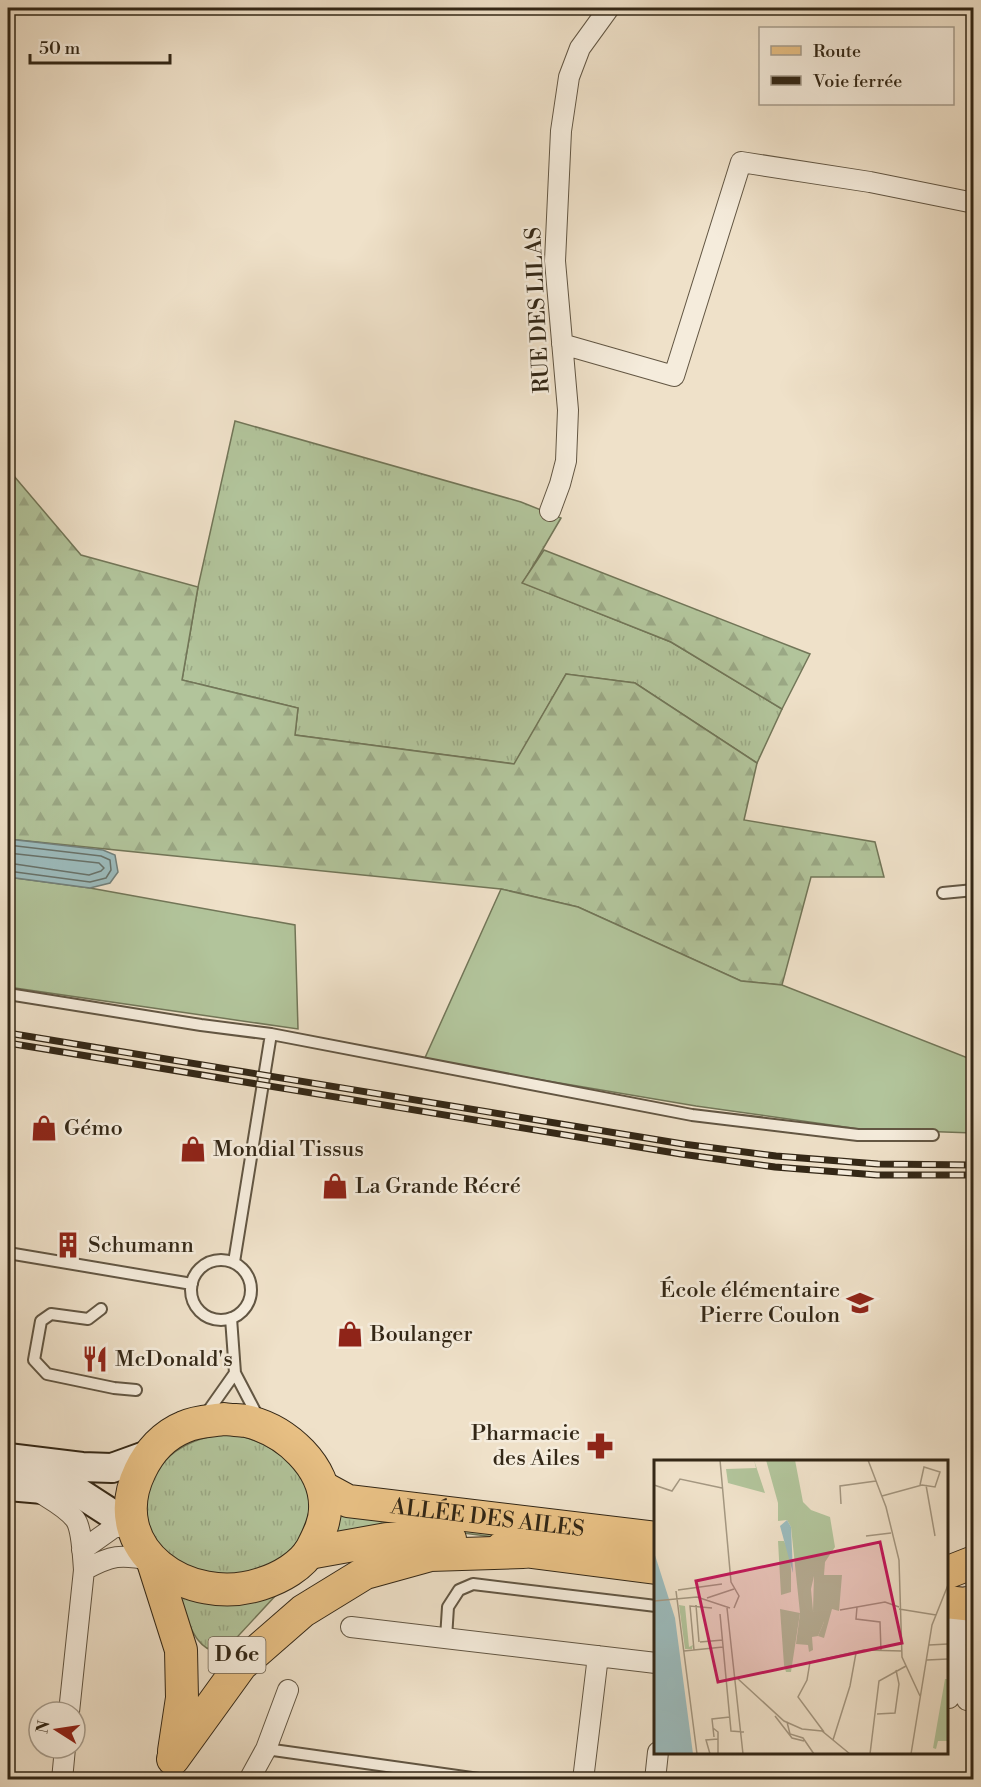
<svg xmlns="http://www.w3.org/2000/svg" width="981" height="1787" viewBox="0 0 981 1787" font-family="'Libre Bodoni',serif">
  <defs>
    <pattern id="grass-tufts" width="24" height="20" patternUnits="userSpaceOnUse" patternTransform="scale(1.5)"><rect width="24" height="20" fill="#b2c49b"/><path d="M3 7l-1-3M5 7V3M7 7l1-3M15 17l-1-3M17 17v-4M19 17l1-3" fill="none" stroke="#9aa885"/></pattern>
    <pattern id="forest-firs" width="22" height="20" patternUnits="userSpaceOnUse" patternTransform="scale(1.5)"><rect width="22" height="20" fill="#b2c49b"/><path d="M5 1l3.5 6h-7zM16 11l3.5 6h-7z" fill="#9aa885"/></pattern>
  </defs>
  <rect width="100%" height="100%" fill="#efe1c9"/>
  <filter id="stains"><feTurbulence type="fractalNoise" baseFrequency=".00333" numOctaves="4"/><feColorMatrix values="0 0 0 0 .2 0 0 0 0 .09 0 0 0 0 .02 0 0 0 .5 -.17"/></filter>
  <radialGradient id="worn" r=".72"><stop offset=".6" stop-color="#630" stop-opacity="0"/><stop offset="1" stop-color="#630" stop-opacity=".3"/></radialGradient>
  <path fill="url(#grass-tufts)" stroke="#727658" stroke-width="1.5" d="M235,421L521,502L561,518L523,583L671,642L782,709L757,763L635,683L566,674L515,764L295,735L298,708L182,680L198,587Z
    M231,1434C273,1441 325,1477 305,1526C303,1532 301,1542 296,1547C292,1552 283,1556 278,1560C265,1569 248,1577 232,1579C225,1580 186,1569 180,1565C171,1559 160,1548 154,1540C147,1530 145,1512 147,1500C153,1456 190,1436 231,1434Z
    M338,1511L535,1534L534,1542L463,1533L332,1539Z
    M176,1591L278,1593L228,1647C197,1665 185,1612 176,1591Z"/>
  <path fill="url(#forest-firs)" stroke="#727658" stroke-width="1.5" d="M8,469L81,555L198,587L182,680L298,708L295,735L514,764L566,674L635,683L757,763L744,820L875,842L884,877H811L782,985L741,981L578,907L501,889L8,839Z
    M544,550L810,654L782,709L671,642L522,583Z"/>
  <path fill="#b2c49b" stroke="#727658" stroke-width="1.5" d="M8,877L90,888L295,925L298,1029L8,987Z
    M501,889L578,907L741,981L782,985L973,1060V1133L859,1129L696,1106L424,1060Z"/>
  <path fill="#9cbcbe" stroke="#72807b" stroke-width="1.5" d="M8,839L103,850L115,855L118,872L110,883L90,888L8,877Z"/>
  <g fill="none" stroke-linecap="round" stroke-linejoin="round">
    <path stroke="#68726a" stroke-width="1.5" d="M8,845L101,856L110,860L111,870L106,878L90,882L8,871
      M8,853L99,863L104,868L101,871L89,875L8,863"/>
    <g stroke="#625643" stroke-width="14">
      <path id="lane" d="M943,893L974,890
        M8,994L201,1025L271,1034L692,1115L858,1135H933
        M8,1253L192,1284
        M191 1290a30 30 0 1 1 60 0a30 30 0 1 1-60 0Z
        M234,1262L271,1034
        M101,1309L88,1319L51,1314L41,1321L34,1360L47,1374L114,1388L136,1390
        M231,1318L235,1373L259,1419
        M204,1417L235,1373
        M446,1638L448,1607L459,1590L473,1584L656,1606
        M266,1749L486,1780"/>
    </g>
    <g stroke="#625643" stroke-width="22">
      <path id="street" d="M562,344L674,376L741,162L870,182L974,203
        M550,511L560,484L566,461L568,410L555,261L561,131L569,77L580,48L609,8
        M36,1490C49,1499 65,1506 75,1519C82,1528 83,1558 84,1570L69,1712
        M82,1550L113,1528L132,1524
        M84,1570C112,1555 120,1554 151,1560
        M351,1627L656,1663
        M949,1698L961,1604L967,1597
        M967,1700L974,1651
        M62,1780L65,1748
        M249,1780L266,1749L288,1690
        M583,1780L598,1656
        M655,1780L658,1752"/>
    </g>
    <g stroke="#332716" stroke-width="32">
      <path id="secondary" d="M8,1458L82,1467L112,1468L148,1455
        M8,1486L78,1492L112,1514L130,1517"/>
    </g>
    <g stroke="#332716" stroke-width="34">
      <g id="primary">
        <path d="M224,1419C231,1420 239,1420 246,1421C286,1430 327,1467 325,1509C325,1523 318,1536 312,1548C302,1566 280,1578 261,1584C189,1608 102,1550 140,1471C149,1452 164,1435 184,1427C196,1421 211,1421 224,1419Z"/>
        <path id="s1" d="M324,1488L348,1501L656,1538"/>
        <path d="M502,1548L656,1568"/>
        <path d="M309,1553L387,1539H450"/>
        <path d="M153,1562L181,1650L182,1698L174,1751"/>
        <path d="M946,1573L974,1562"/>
        <path d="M946,1602L974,1605"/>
        <path d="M173,1759L241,1665L303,1611L365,1573L430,1555L523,1552"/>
      </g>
    </g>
    <use href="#lane" stroke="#f5ecdc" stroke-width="10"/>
    <use href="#street" stroke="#f5ecdc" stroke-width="20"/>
    <use href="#secondary" stroke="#f5ecdc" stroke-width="28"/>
    <use href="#primary" stroke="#e8c084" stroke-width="32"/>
    <g stroke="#332716" stroke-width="7">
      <path id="rail" d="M8,1033L683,1144L776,1156L878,1164L974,1165
        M8,1043L681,1154L775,1167L877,1175H974"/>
    </g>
    <use href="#rail" stroke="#f5ecdc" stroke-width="4.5" stroke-dasharray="14" stroke-linecap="butt"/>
  </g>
  <defs>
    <g id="shop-bare" transform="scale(2.07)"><path d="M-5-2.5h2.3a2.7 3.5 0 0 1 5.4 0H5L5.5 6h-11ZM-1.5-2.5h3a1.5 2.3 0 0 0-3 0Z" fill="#8f2418" stroke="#f5ecdc" stroke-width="2.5" paint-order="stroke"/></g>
    <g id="building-bare" transform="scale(2.07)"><path d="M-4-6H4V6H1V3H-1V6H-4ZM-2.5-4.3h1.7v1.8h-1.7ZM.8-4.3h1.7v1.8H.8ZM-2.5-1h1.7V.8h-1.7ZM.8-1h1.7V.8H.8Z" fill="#8f2418" stroke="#f5ecdc" stroke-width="2.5" paint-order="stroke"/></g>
    <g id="school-bare" transform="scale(2.07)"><path d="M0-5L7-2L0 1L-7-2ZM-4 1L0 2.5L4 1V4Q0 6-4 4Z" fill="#8f2418" stroke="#f5ecdc" stroke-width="2.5" paint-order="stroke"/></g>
    <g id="restaurant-bare" transform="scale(2.07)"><path d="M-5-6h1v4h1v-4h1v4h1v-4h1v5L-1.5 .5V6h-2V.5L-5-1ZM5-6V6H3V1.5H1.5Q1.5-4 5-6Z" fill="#8f2418" stroke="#f5ecdc" stroke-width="2.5" paint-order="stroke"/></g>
    <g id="pharmacy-bare" transform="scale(2.07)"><path d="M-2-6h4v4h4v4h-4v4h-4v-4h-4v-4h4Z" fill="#8f2418" stroke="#f5ecdc" stroke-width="2.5" paint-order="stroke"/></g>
  </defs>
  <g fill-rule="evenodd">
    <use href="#shop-bare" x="44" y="1128"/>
    <use href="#shop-bare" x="193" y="1149"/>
    <use href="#shop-bare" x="335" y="1186"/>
    <use href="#building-bare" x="68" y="1245"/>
    <use href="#school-bare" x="860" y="1303"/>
    <use href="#shop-bare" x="350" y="1334"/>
    <use href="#restaurant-bare" x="95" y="1359"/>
    <use href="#pharmacy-bare" x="600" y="1446"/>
  </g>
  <g text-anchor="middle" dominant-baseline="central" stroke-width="5" stroke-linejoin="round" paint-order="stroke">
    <rect fill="#f5ecdc" stroke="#6d6251" stroke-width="1.5" x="208.5" y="1637" width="57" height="36" rx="4.5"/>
    <g font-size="21" font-weight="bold" fill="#332716">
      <text x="237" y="1655">D 6e</text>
    </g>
    <g font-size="22" fill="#332716" stroke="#f5ecdc">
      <text transform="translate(538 310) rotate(-93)">RUE DES LILAS</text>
      <text stroke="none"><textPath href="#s1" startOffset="168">ALLÉE DES AILES</textPath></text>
    </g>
    <g font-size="22" fill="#332716" stroke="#f5ecdc" text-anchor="start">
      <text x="64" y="1128">Gémo</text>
      <text x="213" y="1149">Mondial Tissus</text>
      <text x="355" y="1186">La Grande Récré</text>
      <text x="88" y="1245">Schumann</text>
      <text x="840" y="1290" text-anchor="end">École élémentaire<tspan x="840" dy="25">Pierre Coulon</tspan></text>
      <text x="370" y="1334">Boulanger</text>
      <text x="115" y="1359">McDonald's</text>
      <text x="580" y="1433" text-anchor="end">Pharmacie<tspan x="580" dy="25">des Ailes</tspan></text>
    </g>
  </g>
  <g transform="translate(654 1460)">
    <rect width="294" height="294" fill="#efe1c9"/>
    <path d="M160,115H188L185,151L178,149L170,178L164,176L170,162L159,151ZM25,145L31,146L35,187L39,185L38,189H31Z" fill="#b2c49b"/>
    <path d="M100,0L111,33L74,23L72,9L102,8ZM112,0H141L149,42L157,50L176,57L181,87L171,102L170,115L160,116L157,129L159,151L169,155L170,162L164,176L158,177L159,190L155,192L154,185L142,184L146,153L137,67L133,60L124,61V43Z" fill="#b2c49b"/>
    <path d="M291,219H294V281H284L282,289L279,288Z" fill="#b2c49b"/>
    <path d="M124,81H130L136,94L137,111V132L127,135ZM126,149L146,153L137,212H132L130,205Z" fill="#b2c49b"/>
    <path d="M133,60L137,67L139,113L126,66ZM0,92L21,158L39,294H0Z" fill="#9cbcbe"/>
    <path fill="none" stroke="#a49781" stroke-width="1.5" d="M66,0L77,122L85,136L80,148M214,0L232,47L245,100L248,197L266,236M0,25L18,31L26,19L68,28M272,25L281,76M228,36L268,25L281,27L286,12L270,7L266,25M187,44L186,26L222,21M212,76L237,73M24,130L68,124M22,131L43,294M53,138L80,129M0,141L43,137L76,148M42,145L45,182M203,147L202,159L226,162L227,191M73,148L89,294M245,149L282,155M186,150L231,142L245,147M66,154L77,271L90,272M46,182L69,180M275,185L294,184M40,190L36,146L58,148M30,191L69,187M273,200L294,199M83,218L130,261L148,269L168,271L196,294M223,254L241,253L245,224L242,210M121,256L138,278L150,281M133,262L136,274L149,278L160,294M59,268L64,272V294M170,272L144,237L153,220L156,202L210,190L248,191M60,277L58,259L76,257M179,280L196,226L202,193M56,294L52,280L64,279M216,294L225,221L252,206M257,294L278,165L294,125"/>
    <path fill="#c2185b" fill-opacity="0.15" stroke="#c2185b" stroke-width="3" d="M226,82L248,183L64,222L42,121Z"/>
    <rect width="294" height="294" fill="none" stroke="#332716" stroke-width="3"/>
  </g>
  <rect width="981" height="1787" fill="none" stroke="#efe1c9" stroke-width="30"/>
  <rect x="9" y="9" width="963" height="1769" fill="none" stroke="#332716" stroke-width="3"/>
  <rect x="15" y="15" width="951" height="1757" fill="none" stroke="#332716" stroke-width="1.5"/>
  <rect x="759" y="27" width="195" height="78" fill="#f5ecdc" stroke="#a79d8d" stroke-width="1.5"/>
  <rect x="771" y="46" width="30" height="9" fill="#e8c084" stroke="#a79d8d" stroke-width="1.5"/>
  <text x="813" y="57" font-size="18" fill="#332716">Route</text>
  <rect x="771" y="76" width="30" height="9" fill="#332716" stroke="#a79d8d" stroke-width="1.5"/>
  <text x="813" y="87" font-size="18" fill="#332716">Voie ferrée</text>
  <g transform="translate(57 1730) rotate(282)"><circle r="28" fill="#f5ecdc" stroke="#a79d8d" stroke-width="1.5"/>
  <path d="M0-4.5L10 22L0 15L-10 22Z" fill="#8f2418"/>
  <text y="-9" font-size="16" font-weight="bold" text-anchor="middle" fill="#332716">N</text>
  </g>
  <path d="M30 54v9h140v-9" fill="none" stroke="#332716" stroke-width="3"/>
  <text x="39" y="54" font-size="18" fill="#332716" stroke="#f5ecdc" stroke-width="4.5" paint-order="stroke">50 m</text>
  <rect width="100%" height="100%" filter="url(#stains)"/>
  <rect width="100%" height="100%" fill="url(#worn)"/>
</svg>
